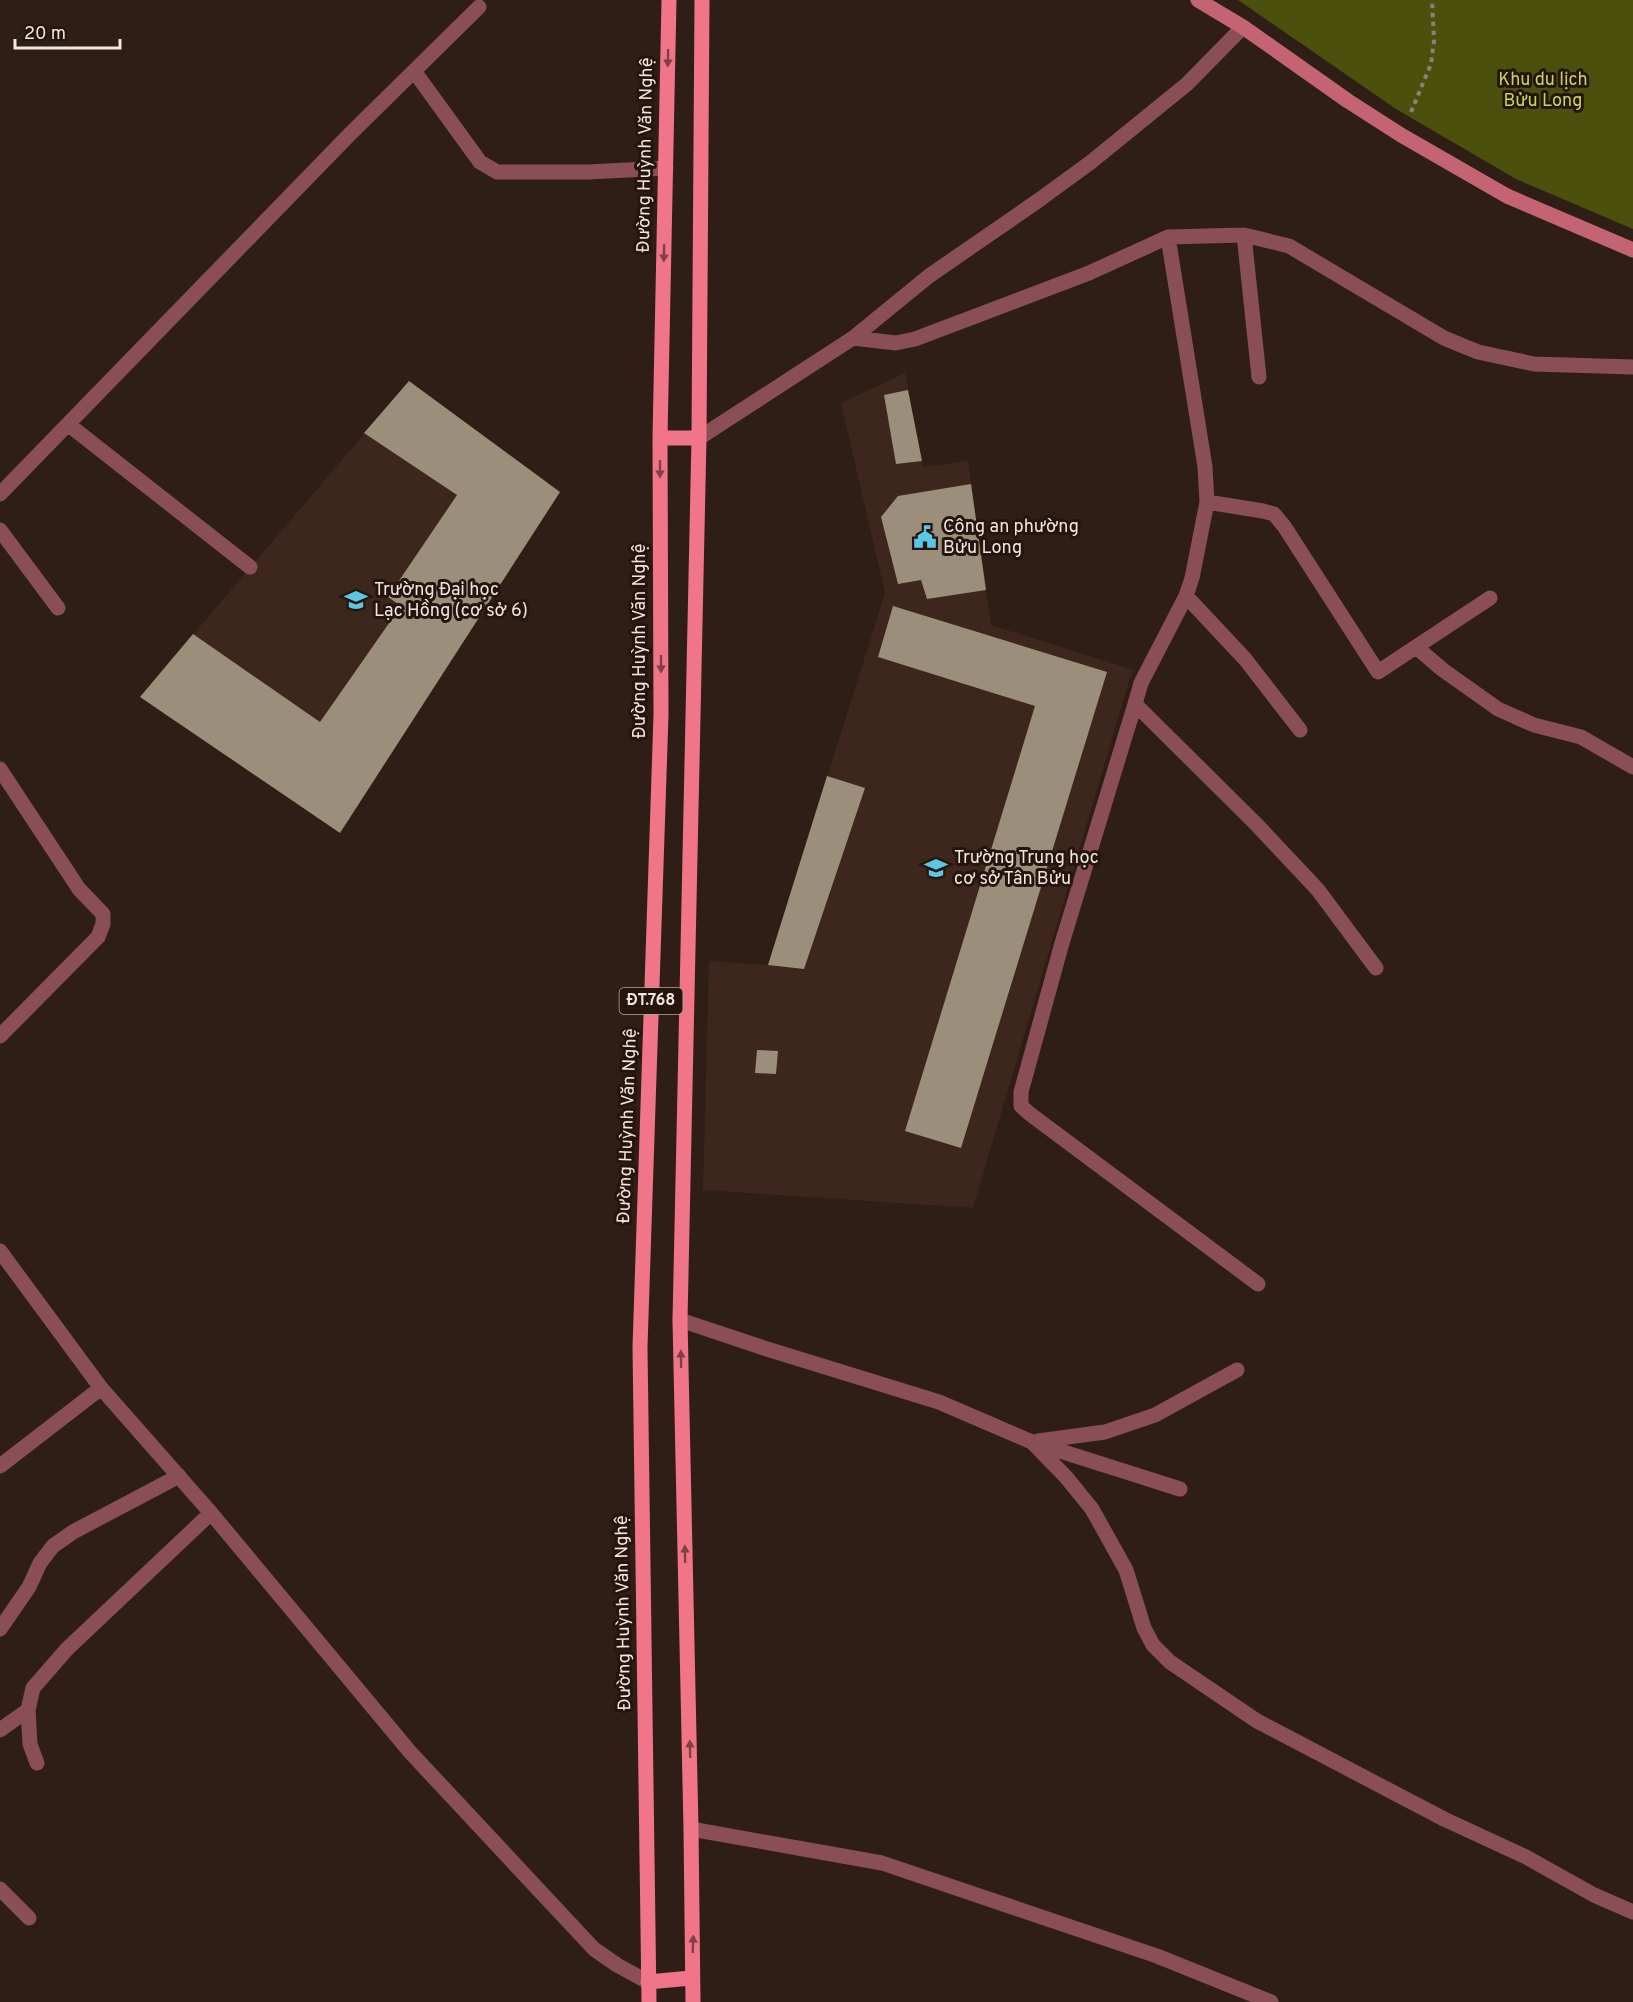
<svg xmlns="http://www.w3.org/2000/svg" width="1633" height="2002" viewBox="0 0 1633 2002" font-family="Overpass,sans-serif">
  <rect width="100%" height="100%" fill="#2f1e16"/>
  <path fill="#3d261b" d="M905,373L923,467L968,461L991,625L1134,670L1130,678L973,1208L703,1190L709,961L768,965L885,593L841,403Z
    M409,381L560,492L340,833L140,697Z"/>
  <path fill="#4b510d" d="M1238,0H1633V229L1516,179L1396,109Z"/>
  <path fill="#9b8f7c" d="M409,381L560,492L340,833L140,697L193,634L320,722L401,606L388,597L457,495L364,433Z
    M908,390L922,461L896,464L884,395Z
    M971,484L986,590L927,599L921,580L898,584L881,517L898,496Z
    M893,606L1107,672L961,1148L905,1131L1035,706L878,657Z
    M827,776L865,788L804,969L768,965Z
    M757,1050L778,1051L776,1074L755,1073Z"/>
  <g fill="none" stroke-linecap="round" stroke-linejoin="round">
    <path stroke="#8e7f79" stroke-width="4" stroke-dasharray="4.5 4.5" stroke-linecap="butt" d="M1411,112L1431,64L1434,41L1432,0"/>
    <path stroke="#8a4e56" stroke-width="15" d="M0,1629L29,1587L40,1563L53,1546L73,1532L179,1476"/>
    <path stroke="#8a4e56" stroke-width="15" d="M414,71L480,162L497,172H588L666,168
      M1244,235L1259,377
      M1168,237L1197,417L1205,467L1207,502L1192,578L1186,596L1141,683L1135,704L1062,943L1021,1092V1106L1030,1114L1258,1284
      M853,338L896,343L915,339L1089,273L1168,237L1244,235L1289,246L1444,338L1478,352L1534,364L1633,367
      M69,425L250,567
      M699,438L853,338L929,276L1039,200L1091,162L1187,84L1243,27
      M0,494L350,134L479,7
      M1207,502L1263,511L1274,514L1284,526L1378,672L1490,598
      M0,530L58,608
      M1186,596L1245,659L1300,730
      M1416,647L1443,670L1498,709L1534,725L1581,737L1633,767
      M1135,704L1256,824L1318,890L1376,968
      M0,769L79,889L103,914V924L98,937L0,1036
      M0,1251L101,1388L211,1513L410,1752L594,1949L617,1965L648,1982
      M680,1320L767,1349L939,1402L1032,1442L1180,1489
      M1038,1441L1105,1432L1155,1415L1237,1370
      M1032,1442L1066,1477L1092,1509L1126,1570L1144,1628L1153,1645L1170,1662L1257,1721L1444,1819L1526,1857L1594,1895L1633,1912
      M0,1466L101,1388
      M0,1730L28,1710
      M37,1763L30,1744L28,1710L33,1688L67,1649L211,1513
      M691,1829L882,1863L1157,1956L1271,2002
      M0,1889L29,1918"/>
    <path stroke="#c46473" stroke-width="15" d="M1198,0L1243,27L1348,101L1401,135L1507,196L1633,250"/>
    <path stroke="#f07589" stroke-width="15" d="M660,438H699
      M648,1982L691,1978
      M649,2002L640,1347L661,715L660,438L669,0
      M693,2002L691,1829L680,1320L699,438L702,0"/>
  </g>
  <defs><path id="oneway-solid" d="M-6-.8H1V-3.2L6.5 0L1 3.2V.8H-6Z" transform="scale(1.5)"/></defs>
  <g fill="#804045">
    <use href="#oneway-solid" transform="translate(668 58) rotate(91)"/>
    <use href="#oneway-solid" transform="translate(664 253) rotate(91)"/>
    <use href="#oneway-solid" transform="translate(660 469) rotate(90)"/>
    <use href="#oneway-solid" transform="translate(661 664) rotate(90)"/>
    <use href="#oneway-solid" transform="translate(681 1359) rotate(-91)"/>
    <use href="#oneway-solid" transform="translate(685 1554) rotate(-91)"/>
    <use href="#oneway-solid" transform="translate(690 1749) rotate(-91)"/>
    <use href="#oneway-solid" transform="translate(693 1944) rotate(-88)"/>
  </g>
  <defs>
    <g id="civic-bare" transform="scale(1.8)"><path d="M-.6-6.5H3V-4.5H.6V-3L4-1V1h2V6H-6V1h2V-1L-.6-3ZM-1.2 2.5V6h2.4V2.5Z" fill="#5ac8e5" stroke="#25150d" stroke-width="2.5" paint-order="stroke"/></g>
    <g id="university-bare" transform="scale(1.8)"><path d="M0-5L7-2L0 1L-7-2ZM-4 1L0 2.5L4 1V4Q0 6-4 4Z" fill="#5ac8e5" stroke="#25150d" stroke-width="2.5" paint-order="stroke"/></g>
    <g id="school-bare" transform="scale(1.8)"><path d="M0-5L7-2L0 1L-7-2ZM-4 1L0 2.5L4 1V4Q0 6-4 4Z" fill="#5ac8e5" stroke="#25150d" stroke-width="2.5" paint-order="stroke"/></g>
  </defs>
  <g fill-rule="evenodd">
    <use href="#civic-bare" x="925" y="537"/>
    <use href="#university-bare" x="356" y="600"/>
    <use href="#school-bare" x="936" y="868"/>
  </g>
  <g text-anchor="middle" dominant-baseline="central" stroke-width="6" stroke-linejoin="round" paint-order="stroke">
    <rect fill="#25150d" stroke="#b4a7a1" stroke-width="1.5" x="619.5" y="988" width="63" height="26" rx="4.5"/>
    <g font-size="16" font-weight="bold" fill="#f1e5e0">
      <text x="651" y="1001">ĐT.768</text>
    </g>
    <g font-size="18" fill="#c8d557" stroke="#25150d">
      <text x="1543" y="80">Khu du lịch<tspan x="1543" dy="21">Bửu Long</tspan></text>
    </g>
    <g font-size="18" fill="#f1e5e0" stroke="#25150d">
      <text transform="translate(646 155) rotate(-89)">Đường Huỳnh Văn Nghệ</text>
      <text transform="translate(640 641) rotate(-90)">Đường Huỳnh Văn Nghệ</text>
      <text transform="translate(628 1126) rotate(-88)">Đường Huỳnh Văn Nghệ</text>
      <text transform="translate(624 1613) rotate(-91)">Đường Huỳnh Văn Nghệ</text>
    </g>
    <g font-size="18" fill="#f1e5e0" stroke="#25150d" text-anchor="start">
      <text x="943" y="527">Công an phường<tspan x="943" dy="21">Bửu Long</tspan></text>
      <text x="374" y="590">Trường Đại học<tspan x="374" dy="21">Lạc Hồng (cơ sở 6)</tspan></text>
      <text x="954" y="858">Trường Trung học<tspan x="954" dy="21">cơ sở Tân Bửu</tspan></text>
    </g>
  </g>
  <path d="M15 39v9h105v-9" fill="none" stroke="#f1e5e0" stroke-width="3"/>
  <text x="24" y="39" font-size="18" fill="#f1e5e0" stroke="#25150d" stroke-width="4.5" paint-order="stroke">20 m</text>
</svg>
